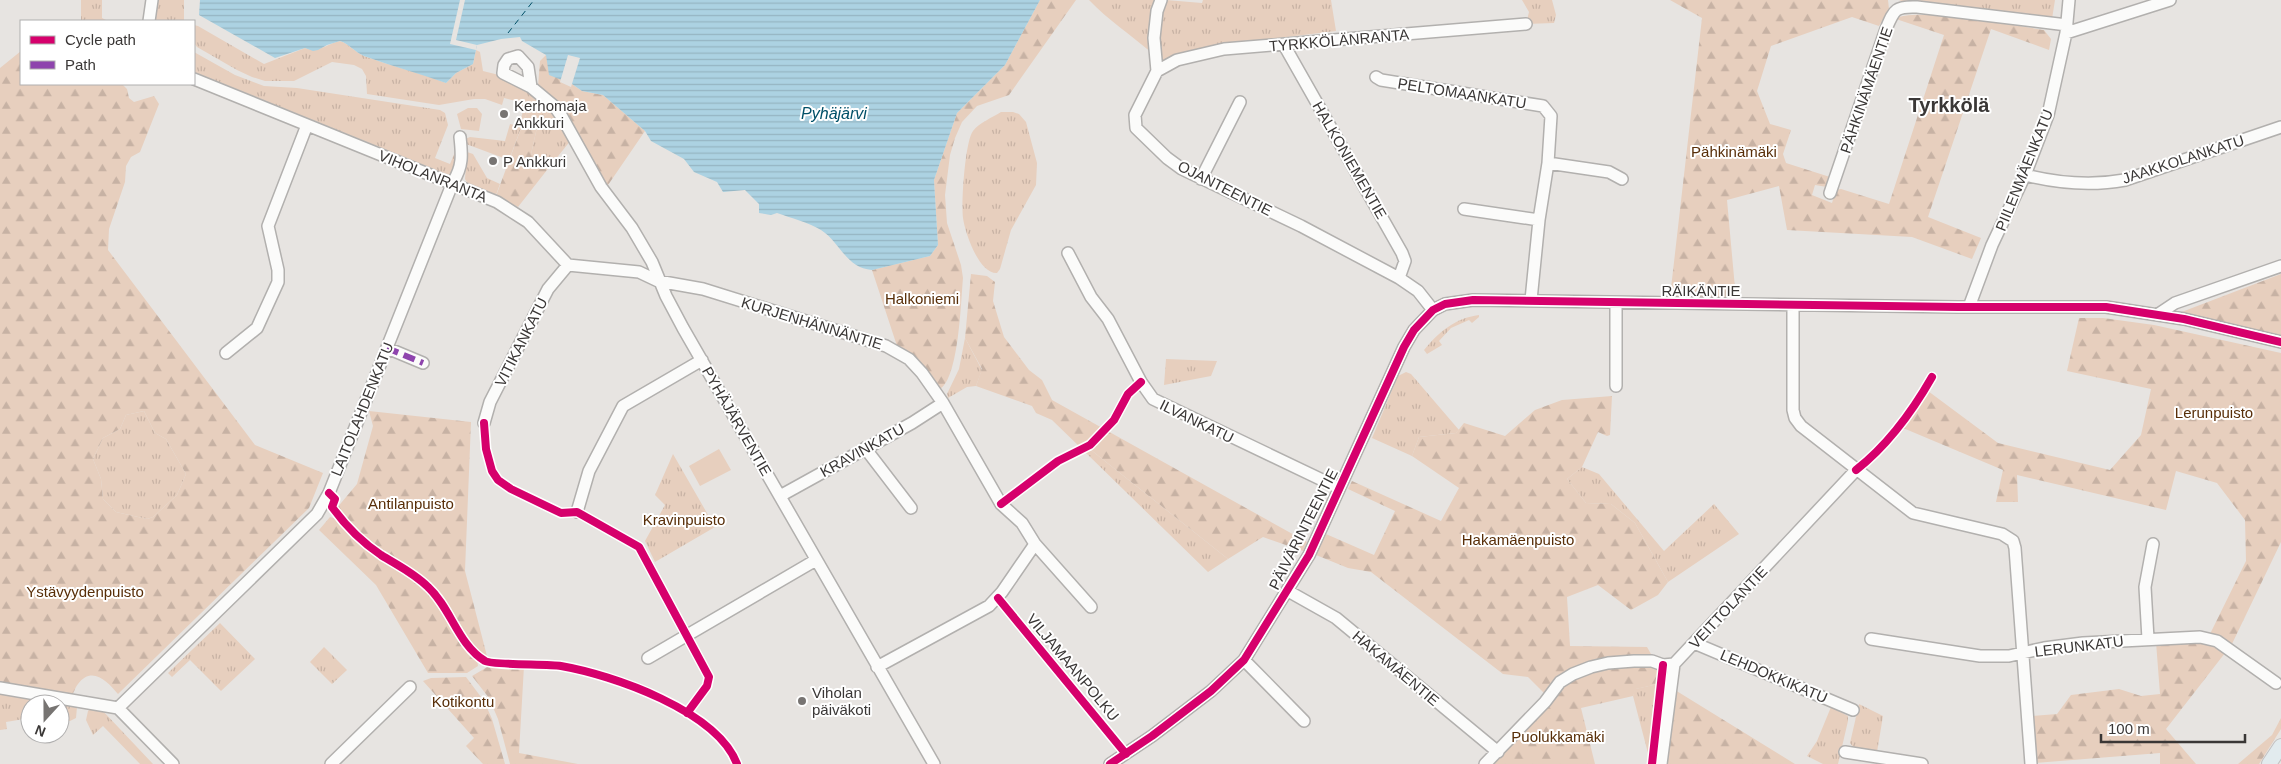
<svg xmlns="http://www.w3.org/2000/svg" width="2281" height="764" viewBox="0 0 2281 764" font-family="Helvetica,sans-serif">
  <defs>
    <pattern id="grass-tufts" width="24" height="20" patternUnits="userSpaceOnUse" patternTransform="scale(1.25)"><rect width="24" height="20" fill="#e7cfbe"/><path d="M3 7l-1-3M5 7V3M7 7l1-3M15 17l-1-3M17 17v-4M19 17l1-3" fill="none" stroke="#c7b2a4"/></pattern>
    <pattern id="forest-firs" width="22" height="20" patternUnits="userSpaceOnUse" patternTransform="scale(1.25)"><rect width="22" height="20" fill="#e7cfbe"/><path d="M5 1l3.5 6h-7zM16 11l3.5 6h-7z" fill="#c7b2a4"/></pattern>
    <pattern id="water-rules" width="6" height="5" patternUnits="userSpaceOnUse" patternTransform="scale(1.25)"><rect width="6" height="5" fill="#acd2e2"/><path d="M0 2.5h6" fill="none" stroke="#95b5c2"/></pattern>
  </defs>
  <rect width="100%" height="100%" fill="#e7e4e1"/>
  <path fill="url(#grass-tufts)" d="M81,0H102V18L108,21H81Z
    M157,0H184V21H154Z
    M1089,0H1158L1152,53C1131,35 1108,20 1089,0Z
    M1166,0L1202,3L1203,0H1331L1336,31L1220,45L1163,62L1159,59C1159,41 1156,16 1166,0Z
    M1522,0H1552L1556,15L1554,23L1526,24L1529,12Z
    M1899,0H2055L2052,19L1906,3Z
    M194,25L198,26L264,64L305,48C318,53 327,44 340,41C349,44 355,52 364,56C391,66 418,72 446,83L456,73L473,64L476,50L480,52L483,71L503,76L538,98L527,112L509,160L466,144L465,139L470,137L505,141L510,124L519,126L523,111L514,109L516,101L504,98L502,105L485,99H474L439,105L367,94L366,76L362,69L354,65L332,62L294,81H265L252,77L237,70L197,47L194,43Z
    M194,52L235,75L264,86L297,88L440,110L445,113L448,125L435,158L450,164L455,152L458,154L452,175L446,174L194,72Z
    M468,108H477L482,114L479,131L461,129L457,114Z
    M551,110L571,140L547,170L541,159L531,154L538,123Z
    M1001,112H1013L1019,114L1026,122L1037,163L1036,185L1011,230L1000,269L997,273C979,274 965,233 963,218C961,204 965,141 973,131C979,123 993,117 1001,112Z
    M467,152L473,154L487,178L500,184L496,195L468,184L465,179Z
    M1479,315V317L1472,323L1469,320L1451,328L1439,341L1442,345L1427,354L1424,350C1439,332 1455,318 1479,315Z
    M965,338L982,370L976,386L967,387L948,398L947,394L959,369Z
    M1166,359L1217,361L1211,376L1164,385Z
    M1406,372L1411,374L1459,430L1456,433L1419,437L1412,456L1372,438L1398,376Z
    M144,411L155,433L166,439L186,474L177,495L153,517L147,519L116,512L103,499L101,479L93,459L103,438L120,429L126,415Z
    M1091,450L1228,559L1208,572L1085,452Z
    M673,454L715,527L655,562L645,541L665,505L655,495Z
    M1582,467L1599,474L1664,551L1714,504L1739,534L1668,582L1635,523L1611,504L1586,503L1567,479Z
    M220,623L255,659L221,691L190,660L172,677L168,673Z
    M324,647L347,670L332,684L310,662Z
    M1658,684L1649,757L1633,696L1635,689Z
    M0,691L77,707L76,718L70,721H60V704H30V718L6,722L7,729L0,730Z
    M1859,704L1883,716L1877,752L1854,748L1850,743Z
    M1831,707L1848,716V721L1838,764H1823L1807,756L1817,741Z
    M91,708L102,710L153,764H140L103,726L93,735L86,720L88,711Z"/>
  <path fill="url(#forest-firs)" fill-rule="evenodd" d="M1040,0H1076L1009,95L977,106L962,122L955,138L950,155L945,195L947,223L961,265L963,278C961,300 959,378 940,389L898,349L872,270L930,256L938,245L934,180L957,113L1005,65Z
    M1670,0H1888L1889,9L1879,26L1852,17L1771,46L1757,91L1770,124L1791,130L1783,154L1786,163L1830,177L1827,187L1815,185L1812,195L1832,203L1836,190L1841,189L1889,204L1944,35L1896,19C1911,6 2021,26 2044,30L2051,39L2049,50L1991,29L1928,217L1981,238L1972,259L1912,237L1787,230L1779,186L1727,200L1736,299L1670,297L1702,18Z
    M21,51V84H122L127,89L129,98L134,102L154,96L159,104L140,152L131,157L126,166L125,182L109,229L108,250L255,445L323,473L309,508L118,694C108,682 92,665 78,684C74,689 75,693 69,697L0,685V68ZM144,411L155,433L166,439L186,474L177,495L153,517L147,519L116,512L103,499L101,479L93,459L103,438L120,429L126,415Z
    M546,55L572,84L582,91L603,95L645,131L606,188L538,86L540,61Z
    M538,98L551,110L538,123L531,154L541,159L547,170L518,207L496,196L527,112Z
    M971,274L987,276L995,282L993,301L1004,337L1029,370L1042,380L1052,400L1307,542L1303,551L1263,537L1228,559L1091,450L1085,452L1052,420L1036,413L1032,406L976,386L982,369L965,338Z
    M2281,274V335L2179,313Z
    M2079,318H2103L2154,325L2281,353V542L2231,646L2210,634L2246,561L2245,520L2217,483L2176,471L2166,510L2017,475L2018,502H1996L2003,470L1903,428L1928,391L1998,443L2110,470L2141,435L2151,389L2067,371Z
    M1612,396L1610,435L1607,436L1598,432L1582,467L1567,479L1586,503L1611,504L1635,523L1668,582L1658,595L1631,610L1598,585L1567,597L1570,646L1647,647L1651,654L1649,657L1607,660L1546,695L1528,677L1503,674L1371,572L1348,568L1316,555L1326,534L1374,555L1395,511L1348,489L1352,481L1441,521L1459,488L1412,456L1419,437L1456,433L1464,423L1505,436L1535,410L1562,400Z
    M369,411L471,422L465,571L488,660L472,648L444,602L430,585L403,565L381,553L364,539L336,509L357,484L373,426Z
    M330,517L340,520L379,556L426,588L440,604L468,650L477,658L478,666L467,673H428L376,585L319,530Z
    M2156,642H2208L2225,653L2166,729L2196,764H2160V753L2035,763L2032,716L2057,714L2071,695L2119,689L2141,696L2160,694Z
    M489,666H524L519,753L578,764H510L498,719L489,698L472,676Z
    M1608,666L1660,667L1658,684L1636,689L1633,696L1581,708L1595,764H1489L1562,684Z
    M466,677L484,701L492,719L505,764H483L466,746L474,738L423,681L431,678Z
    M1675,690L1795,764H1666Z
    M2281,718V729L2259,764H2238L2272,735Z"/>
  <path fill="#e7cfbe" d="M719,449L731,470L700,486L689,466Z"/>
  <path fill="url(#water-rules)" d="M200,0H1040L1005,65L957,113L934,180L938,245L930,256L872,270C846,268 840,242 821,230C808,222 791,218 777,213L771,215L759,213V204L745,190L723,192L717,182L694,172L684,159L651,141L645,131L603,95L582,91L572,84L549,75L546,55L522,41L520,37L501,39L477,45L473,64L456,73L446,83C418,73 391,66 364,56C355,52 349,44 340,41L327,45L318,50L313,51L305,48L275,58L199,15Z"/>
  <path fill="#e7e4e1" d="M460,0H465L456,40L477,45L476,50L450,44Z
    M568,55L580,58L571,87L560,82Z"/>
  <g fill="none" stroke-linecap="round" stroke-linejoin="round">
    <path stroke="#005068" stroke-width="1" stroke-dasharray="6 5" stroke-linecap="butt" d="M508,33L534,0"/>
    <g stroke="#b2b0ae" stroke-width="14">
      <path id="minor" d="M1161,0L1157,11L1154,38L1157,71L1135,115L1136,128L1167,158L1182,169L1301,226L1399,278L1418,291L1433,310
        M149,21L152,0
        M2066,33L2170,0
        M1284,45L1402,253L1405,261L1399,278
        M1157,71L1177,60L1224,49L1526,24
        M1376,77L1381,80L1543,106L1551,116L1548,163L1539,220L1531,300
        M194,79L497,202L528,222L568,265L639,272L658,281L703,289L886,346L909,359L922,373L943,403L1001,504L1022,523L1035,544L1091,607
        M531,87L528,67L518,56L508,59L504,65L503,73L531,87L555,107L562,117L601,187L632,228L652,262L666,296L683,328L934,764
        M1548,163L1609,172L1622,179
        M2025,175C2057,183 2092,186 2125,180L2281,127
        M1201,179L1240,102
        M1830,193L1886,29C1894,10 1895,6 1917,7L2067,25
        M1464,209L1539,220
        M1068,253L1091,297L1108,319L1141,382L1153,399L1339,488
        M1793,305V410L1795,418L1801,426L1913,513L2002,534L2013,541L2015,548L2031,764
        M1969,307L1992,245L2025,175L2048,115L2066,33L2069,0
        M2157,315L2175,303L2281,266
        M387,348L423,363
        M226,353L257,328L278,282V270L268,226L307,125
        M1616,386V304
        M484,423L490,402L548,289L568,265
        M865,448L911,508
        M780,496L912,423L943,403
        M577,512L589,471L623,406L702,360
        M1288,591L1336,618L1498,752
        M1871,639L1980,656H2009L2044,648L2083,643L2200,637L2217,641L2276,683
        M2148,639L2145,587L2153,544
        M1694,643L1853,710
        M648,658L816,560
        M1244,660L1304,721
        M877,667L989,606L1002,592L1035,544
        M0,688L118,708
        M118,708L317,514L329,493L453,182C463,166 462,155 460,137
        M118,708L173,764
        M1845,752L1922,764
        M331,764L410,687
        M1110,764L1152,736L1211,691L1244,660L1309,555L1404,347L1414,330L1433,310L1445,304L1473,300L1958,307H2106L2184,319L2281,342
        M1485,764L1545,702L1560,682L1573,674L1591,667L1608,663L1634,661H1652L1663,665L1674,664L1856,470
        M1661,764L1674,664"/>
    </g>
    <g stroke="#c4c2c1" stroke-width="16">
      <path id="major" d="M2269,764L2281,746"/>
    </g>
    <use href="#minor" stroke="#fbfbfa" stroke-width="11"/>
    <use href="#major" stroke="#e2ebee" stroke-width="14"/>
    <path stroke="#8e44ad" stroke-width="6" stroke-dasharray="12 6" stroke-linecap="butt" d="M387,348L423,363"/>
    <g stroke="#fff" stroke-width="11">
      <path id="cycleway" d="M484,423L486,449L492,471L498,480L511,489L561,513L577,512L639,547L709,677L707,686L687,713
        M1856,470C1888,445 1912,412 1932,377
        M329,493L335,499L332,507C345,525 363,543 381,555C397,565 414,573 428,587C451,608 458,645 485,661C491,665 548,664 561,666C613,675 717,711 737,764
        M1001,504L1058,461L1090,445L1114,420L1128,394L1141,382
        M998,598L1126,754
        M1110,764L1152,736L1211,691L1244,660L1309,555L1404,347L1414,330L1433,310L1445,304L1473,300L1958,307H2106L2184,319L2281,342
        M1652,764L1663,665"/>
    </g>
    <use href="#cycleway" stroke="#d6006c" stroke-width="8"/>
  </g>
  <g fill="#777472" stroke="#fff" stroke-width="2">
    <circle cx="504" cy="114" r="5"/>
    <circle cx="493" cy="161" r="5"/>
    <circle cx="802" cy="701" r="5"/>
  </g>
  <g text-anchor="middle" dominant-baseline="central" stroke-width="4" stroke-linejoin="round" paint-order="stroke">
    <g font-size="15" fill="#3a3736" stroke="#fff">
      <text transform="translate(1339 40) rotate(-5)">TYRKKÖLÄNRANTA</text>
      <text transform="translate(1866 90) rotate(-71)">PÄHKINÄMÄENTIE</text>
      <text transform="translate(1462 93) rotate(9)">PELTOMAANKATU</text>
      <text transform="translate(2183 159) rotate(-18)">JAAKKOLANKATU</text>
      <text transform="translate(1350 160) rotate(60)">HALKONIEMENTIE</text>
      <text transform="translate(2024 170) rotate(-68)">PIILENMÄENKATU</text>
      <text transform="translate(433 176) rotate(22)">VIHOLANRANTA</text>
      <text transform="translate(1225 188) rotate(27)">OJANTEENTIE</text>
      <text x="1701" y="290">RÄIKÄNTIE</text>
      <text transform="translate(812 323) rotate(17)">KURJENHÄNNÄNTIE</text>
      <text transform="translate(521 342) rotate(-63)">VITIKANKATU</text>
      <text transform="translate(362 409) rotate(-68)">LAITOLAHDENKATU</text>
      <text transform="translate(737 421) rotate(60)">PYHÄJÄRVENTIE</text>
      <text transform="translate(1197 421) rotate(26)">ILVANKATU</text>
      <text transform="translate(862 450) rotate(-29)">KRAVINKATU</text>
      <text transform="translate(1303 529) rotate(-63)">PÄIVÄRINTEENTIE</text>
      <text transform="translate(1728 607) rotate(-47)">VEITTOLANTIE</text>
      <text transform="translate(2079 646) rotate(-7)">LERUNKATU</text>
      <text transform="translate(1073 667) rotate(50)">VILJAMAANPOLKU</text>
      <text transform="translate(1396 668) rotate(40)">HAKAMÄENTIE</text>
      <text transform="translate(1774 676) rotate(23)">LEHDOKKIKATU</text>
    </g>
    <g font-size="15" fill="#3a3736" stroke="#fff" text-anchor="start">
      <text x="514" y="105">Kerhomaja<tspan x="514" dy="17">Ankkuri</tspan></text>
      <text x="503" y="161">P Ankkuri</text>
      <text x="812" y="692">Viholan<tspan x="812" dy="17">päiväkoti</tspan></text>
    </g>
    <g font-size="15" fill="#582e08" stroke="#fff">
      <text x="1734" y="151">Pähkinämäki</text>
      <text x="922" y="298">Halkoniemi</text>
      <text x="2214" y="412">Lerunpuisto</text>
      <text x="411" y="503">Antilanpuisto</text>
      <text x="684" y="519">Kravinpuisto</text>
      <text x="1518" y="539">Hakamäenpuisto</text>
      <text x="85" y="591">Ystävyydenpuisto</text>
      <text x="463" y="701">Kotikontu</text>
      <text x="1558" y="736">Puolukkamäki</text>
    </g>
    <g font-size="16" font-style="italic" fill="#005068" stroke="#fff">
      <text x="834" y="113">Pyhäjärvi</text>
    </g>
    <g font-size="20" font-weight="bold" fill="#3a3736" stroke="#fff">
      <text x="1949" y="105">Tyrkkölä</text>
    </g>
  </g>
  <rect x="20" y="20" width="175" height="65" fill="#ffffff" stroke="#b0afaf"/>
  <rect x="30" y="36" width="25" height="8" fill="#d6006c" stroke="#b0afaf"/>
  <text x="65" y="45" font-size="15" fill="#3a3736">Cycle path</text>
  <rect x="30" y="61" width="25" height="8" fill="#8e44ad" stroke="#b0afaf"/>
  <text x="65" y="70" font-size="15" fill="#3a3736">Path</text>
  <g transform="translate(45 719) rotate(201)"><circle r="24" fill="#ffffff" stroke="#b0afaf"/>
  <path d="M0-4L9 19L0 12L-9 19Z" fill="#777472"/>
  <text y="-8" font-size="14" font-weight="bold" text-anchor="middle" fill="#3a3736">N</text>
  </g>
  <path d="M2101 734v8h144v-8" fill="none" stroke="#3a3736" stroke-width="2.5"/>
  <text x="2108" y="734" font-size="15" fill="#3a3736" stroke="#ffffff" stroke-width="4" paint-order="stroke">100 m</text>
</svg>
